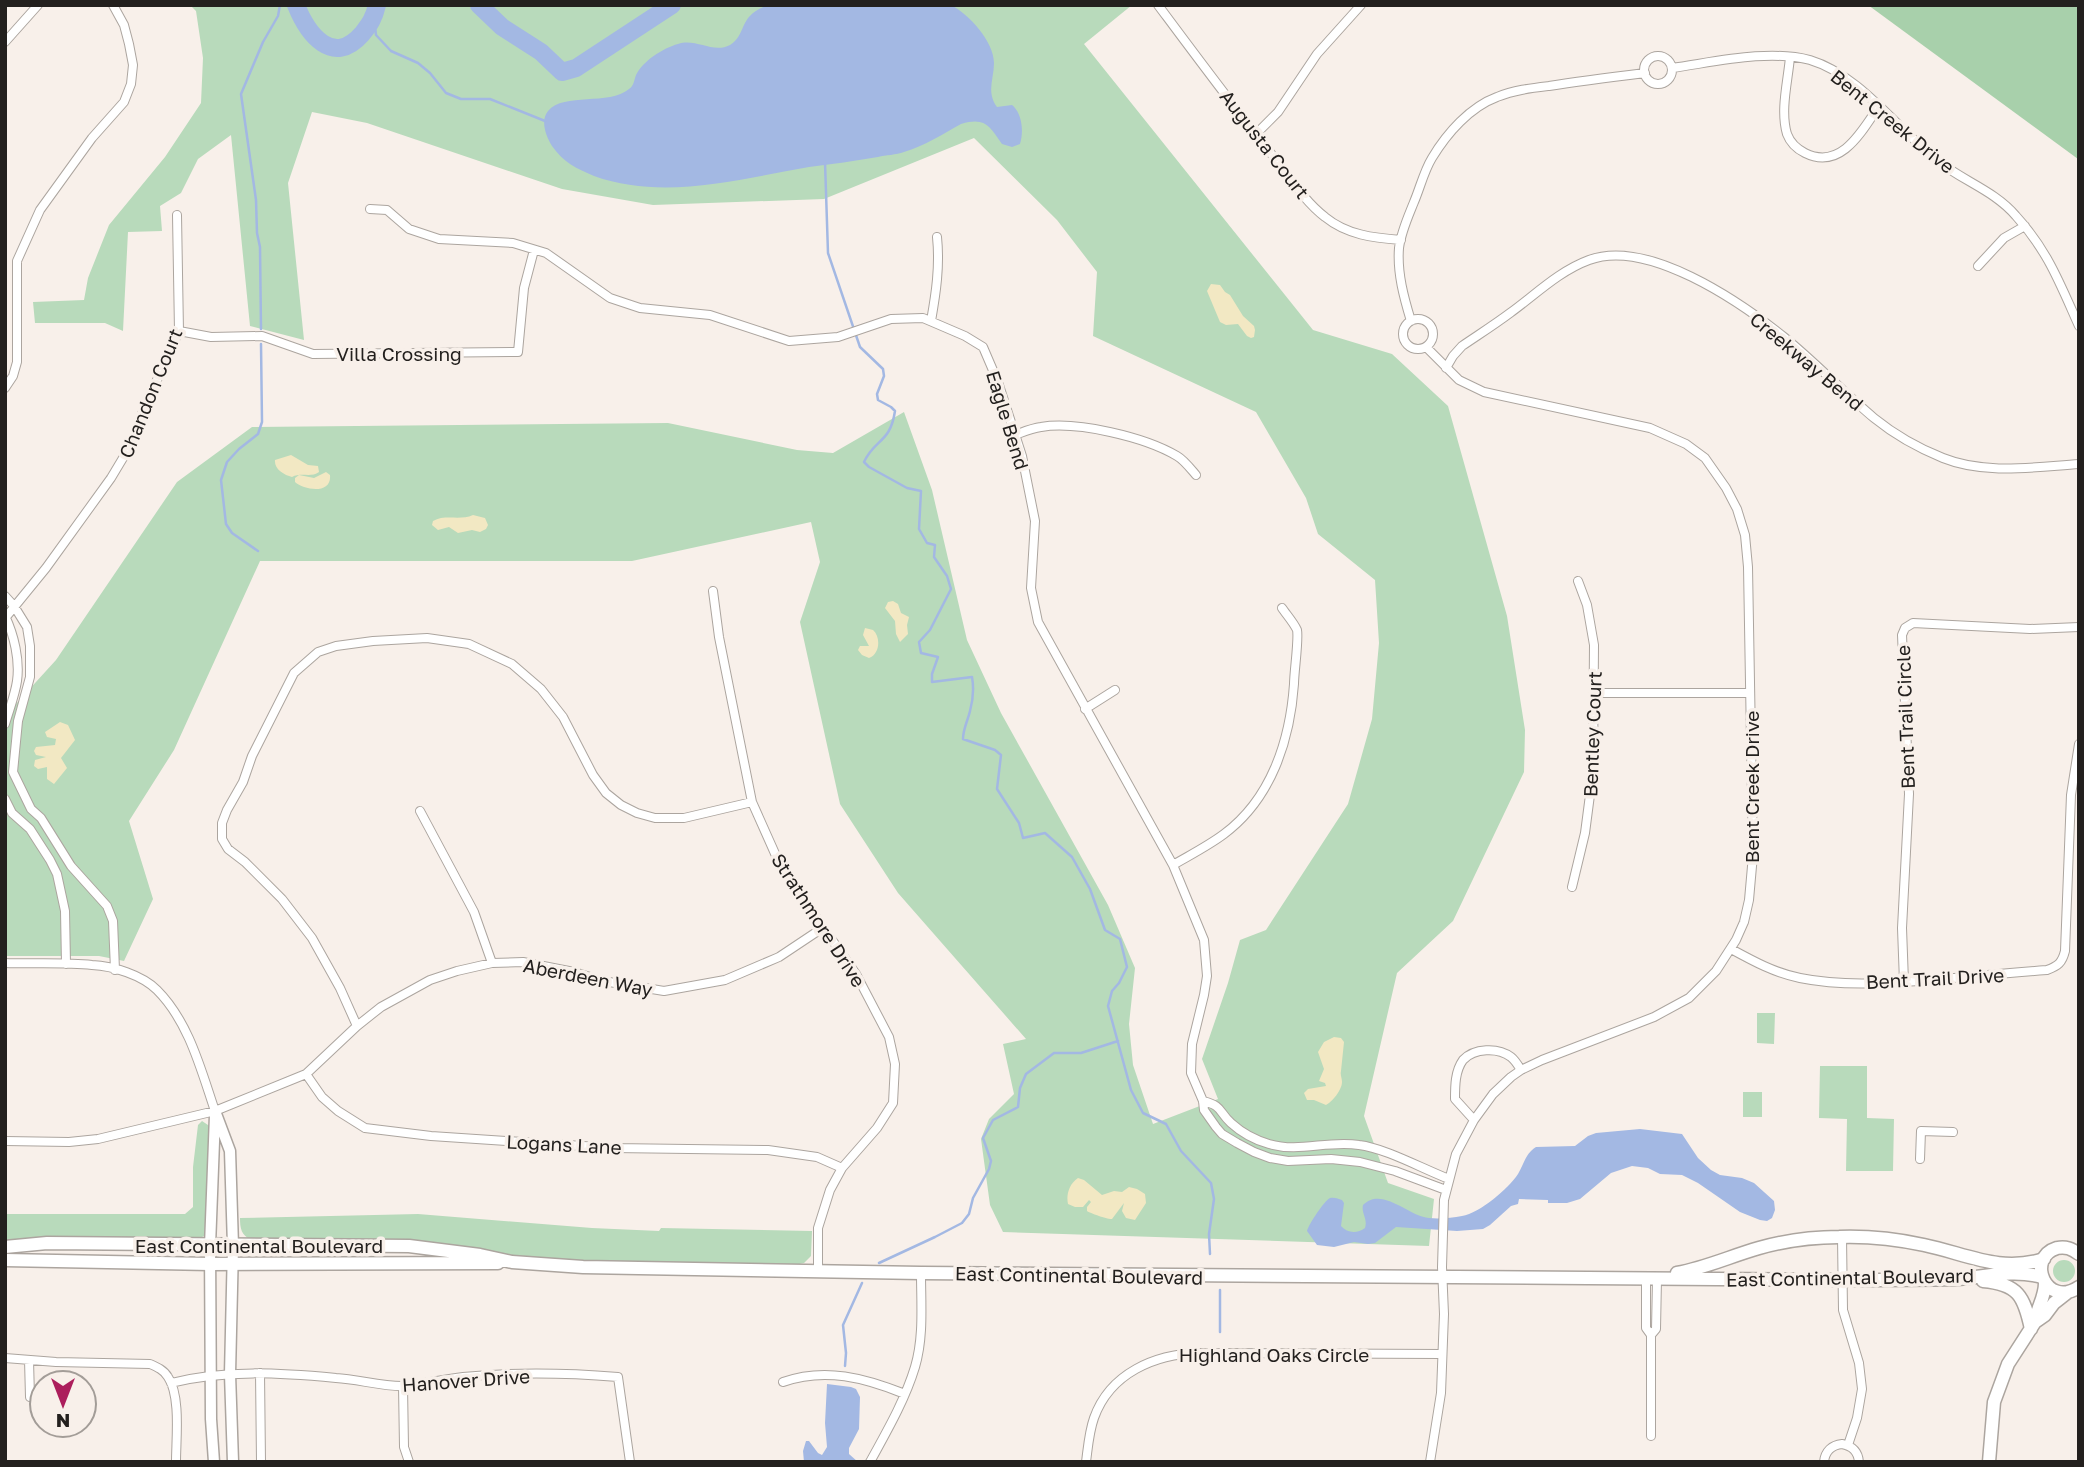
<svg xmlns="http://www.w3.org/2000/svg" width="2084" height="1467" viewBox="0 0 2084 1467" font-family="'Golos Text',sans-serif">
  <rect width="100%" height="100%" fill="#f8f0ea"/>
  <path fill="#b8dabb" d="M190,5H1132L1084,44L1313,330L1392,354L1448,406L1507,616L1525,730L1524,772L1453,921L1397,973L1364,1116L1388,1183L1434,1199L1429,1246L1003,1232L990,1205L981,1139L989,1119L1014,1094L1003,1044L1026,1039L898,893L840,804L800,622L820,562L811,522L632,561H260L174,750L129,821L153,899L124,961L99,956H5V716L56,660L177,482L252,427L668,423L797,450L833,453L904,412L932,490L967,640L1001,713L1108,905L1135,968L1129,1024L1133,1065L1153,1124L1218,1099L1202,1059L1228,983L1240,940L1266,930L1348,804L1372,719L1379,643L1375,580L1318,534L1306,498L1256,412L1093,336L1097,272L1057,220L974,138L824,199L653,205L562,189L367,123L312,112L288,183L304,340L250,326L231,135L198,159L181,193L160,206L162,231L128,232L123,331L105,323H35L33,302L84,300L88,278L109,225L165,157L201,103L203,58L196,11Z
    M1757,1013H1775L1774,1044L1757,1043Z
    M1820,1066H1867V1118L1894,1119L1893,1171H1846L1847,1119L1819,1118Z
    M1743,1092H1762V1117H1743Z
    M202,1121L211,1127L208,1234L198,1239L5,1242V1214H185L193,1207V1167L198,1125Z
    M418,1214L592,1228L659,1231L661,1228L812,1231L811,1256L804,1263L795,1265L529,1259L456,1247L251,1240C241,1235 240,1228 240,1218Z
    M2053 1271a11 11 0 1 1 22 0a11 11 0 1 1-22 0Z"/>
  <path fill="#a8d0ab" d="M1868,5H2079V159H2078Z"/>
  <path fill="#f2e8c3" d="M1211,284L1220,285L1225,292L1230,295L1243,316L1254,326L1255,330L1254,337L1251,338L1247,336L1238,324L1226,325L1220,322L1207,291Z
    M291,455L308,465L318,466L319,472C311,478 301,472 292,477C284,475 274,469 275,460Z
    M326,472L330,475C332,495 304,490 295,482V478L299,475L314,478Z
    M473,515L485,518L488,525L486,529L480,532L472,530L458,533L449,527L438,530L432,525L433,521C445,514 460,521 473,515Z
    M893,601L898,604L901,613L909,617L907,625L908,634L900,642L896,634L895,621L885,608L888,602Z
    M865,628L873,630C881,637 880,654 869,658L862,655L858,650L860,646H869L863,635Z
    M60,722L68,725L75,740L61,758L67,768L54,784L47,779V767L38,769L34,766L35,760L46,757L36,755L34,751L36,747L55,745L56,739L47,737L45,732Z
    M1334,1037L1341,1038L1344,1042C1343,1052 1342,1061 1341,1071C1340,1075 1342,1078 1342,1082C1342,1090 1332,1102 1326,1105L1314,1100H1307L1304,1093L1308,1089L1326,1086L1325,1083L1319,1081L1324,1069L1318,1052L1324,1042Z
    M1078,1178L1084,1180L1102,1195L1114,1191L1122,1192L1129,1187L1137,1189L1145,1194L1146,1203L1135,1220L1126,1218L1122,1211L1124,1203L1112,1219C1109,1220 1090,1213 1087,1211V1207L1091,1202L1089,1200L1083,1207H1075L1068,1204C1066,1195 1069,1184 1078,1178Z"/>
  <path fill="#a3b8e3" d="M769,5H951C969,14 994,42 994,63C994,79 986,92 997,107L1012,105C1022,113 1024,131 1020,144L1012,147L1002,144C989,126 986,117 961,124C943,134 924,146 904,152C896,155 886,155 878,157C855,161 832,164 809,167C739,179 664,201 594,176C577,169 563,162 552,146C546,136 540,121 548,111C564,92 609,106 629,89C634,86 634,80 636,75C643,61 663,48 678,44C696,38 713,54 730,45C748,34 737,15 769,5Z
    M1640,1129L1682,1134L1698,1158L1711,1170L1720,1175L1742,1178L1754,1183L1774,1201L1775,1210L1772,1218L1767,1221L1760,1220L1740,1212L1698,1183L1682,1175L1660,1174L1648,1168L1632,1166L1611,1173L1580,1199L1567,1203H1548V1200L1519,1199L1518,1204L1511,1206L1490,1225L1483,1229L1457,1231L1396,1227L1375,1243L1368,1244L1354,1242L1334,1247L1317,1245L1307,1231C1309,1224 1324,1201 1330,1198C1335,1197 1338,1199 1342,1200L1344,1203L1341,1226C1347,1233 1357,1234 1365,1228C1368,1219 1361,1213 1363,1205C1382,1186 1408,1216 1429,1218C1439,1219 1452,1218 1462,1216C1480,1213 1508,1189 1518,1174C1524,1164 1525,1154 1536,1147L1575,1146L1588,1136L1596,1133Z
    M827,1384L851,1387L856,1389L860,1397L859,1429L849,1448V1454L858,1462H804L803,1451L806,1441H809L818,1453L822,1455L827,1447L825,1423Z"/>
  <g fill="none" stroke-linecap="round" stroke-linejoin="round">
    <path stroke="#a3b8e3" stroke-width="2.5" d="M374,19L376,35L391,51L418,63L430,73L446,93L461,99H490L545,121
      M825,162L828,253L860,347L883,369L884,376L877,394L878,400L891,407L895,411C890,444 875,438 864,462L869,467L907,488L921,491L919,529L927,543L935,545L934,557L947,576L951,589L930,630L919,642L921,653L938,657L932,674V682L972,677C974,688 973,700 970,711C968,720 963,729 963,739L995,750L1001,755L997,789L1019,823L1023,838L1045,833L1072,857L1090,889L1105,930L1120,939L1127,967L1119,983L1112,991L1108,1006L1131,1090L1143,1113L1166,1124L1181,1151L1211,1183L1214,1199L1209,1234L1210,1254
      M261,329L260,247L257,233L256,200L241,94L263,42L278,16L280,5
      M258,551L232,533L226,524L221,480L227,462L239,449L258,434L262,422L261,344
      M879,1263L935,1237L962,1223L969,1214L973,1198L989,1169L991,1161L983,1138L993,1120L1018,1107L1020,1088L1026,1074L1054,1053H1081L1118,1041
      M1220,1290V1332
      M845,1366L846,1353L843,1325L862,1283"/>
    <path stroke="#a3b8e3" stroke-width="18" d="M296,5C308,35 333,67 362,34C370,24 374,18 377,5
      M479,5L502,27L541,52L562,72L576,68L672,5"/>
    <g stroke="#aca59f" stroke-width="10">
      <path id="minor" d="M1158,5C1196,56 1233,106 1273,156C1289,176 1304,201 1325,217C1347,235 1374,238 1401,240
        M5,42L38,5
        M1644 70a14 14 0 1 1 28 0a14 14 0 1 1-28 0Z
        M1790,57C1788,81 1780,110 1787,134C1790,142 1797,149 1805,153C1841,171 1862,131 1879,106
        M1672,68C1715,62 1768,49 1810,60C1860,75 1897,129 1938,161C1963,181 1995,191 2016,216C2048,251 2060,284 2079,326
        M1256,134L1278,112L1317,54L1361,5
        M370,209L387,210L409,229L439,239L513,243L546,253L610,298L640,308L710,315L789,341L838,337L891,319L923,318L965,336L983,347L998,382L1022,456L1035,521L1031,588L1038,622L1173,865L1204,940L1207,976L1204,995L1192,1044L1191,1073L1203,1101L1204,1110L1216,1127L1222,1134L1237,1143L1254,1152L1270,1158L1288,1161L1331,1159L1360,1162L1395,1171L1446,1190
        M1978,266L2004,238L2025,226
        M1403 334a15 15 0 1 1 30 0a15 15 0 1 1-30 0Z
        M931,321C936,293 940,266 937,237
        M1411,321C1404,298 1397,273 1399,248C1401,232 1408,217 1414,202C1420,188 1424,171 1432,158C1447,133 1470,107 1497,97C1514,90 1532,88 1549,86C1581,81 1613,77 1645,73
        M179,331L211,337L262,336L313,354L518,352L524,288L534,250
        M1426,347L1459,380L1484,392L1650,428L1686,444L1705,458L1726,488L1737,509L1745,535L1748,567L1753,855L1749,900L1744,922L1736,940L1716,971L1689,998L1654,1017L1542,1060L1521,1070L1511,1077L1493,1094L1474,1120L1456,1154L1444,1200L1442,1267L1444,1314L1441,1393L1430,1462
        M1446,368L1453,356L1462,346C1478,335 1494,325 1510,313C1535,295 1559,271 1589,260C1647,238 1739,301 1784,337C1815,362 1843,392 1874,418C1895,435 1918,448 1943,458C1985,475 2034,467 2079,464
        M5,388L13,376L17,362V261L40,210L92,138L124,102L131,84L133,65L129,44L124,25L113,5
        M1015,435C1023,432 1032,428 1041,427C1077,421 1145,437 1177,456C1184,460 1190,468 1196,475
        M713,591L719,637L752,802L781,867L856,974L889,1037L895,1064L893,1103L877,1128L842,1168L830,1190L818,1228V1271
        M5,596L14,606L27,627L30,646V677L18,721L13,772L31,809L41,818L71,866L107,906L113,921L115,970
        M5,616C14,635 20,660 17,681C15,695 9,710 5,724
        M6,617L46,568L111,478L135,438L143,411L179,331L177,215
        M1595,693H1750
        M1085,709L1115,690
        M5,799L12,813L30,829L50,860L57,874L65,911L66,964
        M420,811L474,912L492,963
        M1173,865C1190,855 1208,846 1224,834C1271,799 1290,741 1294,684C1294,672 1299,639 1297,630C1294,623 1286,614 1282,608
        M1572,887L1585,833L1593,772L1594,645L1587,605L1578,581
        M1731,949C1753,961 1775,973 1800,978C1844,987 1890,983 1934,980C1972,976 2009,973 2047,970C2058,966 2062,963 2065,951L2071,795L2079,744
        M5,963C34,964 64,962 92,965C113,966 142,975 157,990C189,1022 201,1070 215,1111
        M1904,982L1902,928L1909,794L1902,635L1905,628L1913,623L2030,629L2079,627
        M357,1026L340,988L312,938L282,899L245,862L228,849L222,839V823L227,810L243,782L252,756L294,673L318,652L336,646L373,641L427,638L469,644L512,664L541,689L563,717L593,775L606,793L621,805L637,813L655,818H684L752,802
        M306,1074L322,1097L338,1111L365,1128L431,1136L613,1148L768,1150L817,1157L842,1168
        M1203,1101C1223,1106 1218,1111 1231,1123C1242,1133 1255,1140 1269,1144C1300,1153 1327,1140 1359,1145C1385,1148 1423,1169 1449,1179
        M1474,1120L1455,1099C1455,1086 1455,1071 1463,1060C1474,1048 1498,1047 1511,1057C1515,1060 1518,1065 1521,1070
        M5,1141L69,1142L98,1139L215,1111L306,1074L357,1026L381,1007L430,980L457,971L492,963L523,962L574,972L603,981L664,991L725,980L779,957L824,927
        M1920,1159L1921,1131L1953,1132
        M1842,1237L1843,1310L1859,1363L1862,1389L1857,1418L1848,1445
        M1646,1279V1328L1651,1335V1436
        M1651,1335L1656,1329L1657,1279
        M5,1358L56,1362L150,1364C157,1367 164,1370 168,1377C181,1396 176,1439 176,1462
        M29,1360L30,1397
        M260,1373L261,1462
        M783,1382C825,1367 865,1378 905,1394
        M171,1383C225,1369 281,1373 336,1378C358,1379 383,1387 405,1386C424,1384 444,1379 463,1377C514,1372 567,1373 618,1377L630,1462
        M403,1386L404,1447L409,1462
        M870,1462C887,1431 905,1400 915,1367C924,1337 921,1304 921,1273
        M1086,1462C1088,1447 1089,1432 1094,1418C1110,1373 1155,1354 1199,1353L1442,1354
        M1824,1462C1825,1451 1832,1445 1842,1444C1852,1446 1858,1451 1859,1462"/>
    </g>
    <g stroke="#aca59f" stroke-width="13">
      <path id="tertiary" d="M215,1111L230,1151L233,1246L230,1374L233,1462
        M214,1462L211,1419L210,1246L215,1115"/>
    </g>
    <g stroke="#aca59f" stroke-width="15">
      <path id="secondary" d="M5,1247L47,1243L409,1246L480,1255L512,1262L583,1267L921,1273L1843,1280C1880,1280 1918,1280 1956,1279C1985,1277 2013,1269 2042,1277
        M2079,1254C2072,1249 2066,1246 2057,1248C2025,1258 2046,1309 2079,1287
        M5,1260L210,1264L498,1263
        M1677,1273C1705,1268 1731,1256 1759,1248C1784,1241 1812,1237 1839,1237C1867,1236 1896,1239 1924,1245C1967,1254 2000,1273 2044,1259
        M1983,1281C2018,1284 2024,1296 2031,1329
        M2035,1322C2037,1307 2045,1298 2045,1283
        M1989,1462L1994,1402L2008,1364L2035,1322L2045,1315L2054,1303L2068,1292"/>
    </g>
    <use href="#minor" stroke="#fff" stroke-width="8"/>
    <use href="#tertiary" stroke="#fff" stroke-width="10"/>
    <use href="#secondary" stroke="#fff" stroke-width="12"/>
  </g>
  <g text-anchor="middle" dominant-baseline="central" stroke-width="7" stroke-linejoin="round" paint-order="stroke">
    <g font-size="19" fill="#23201e" stroke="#f8f0ea">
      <text transform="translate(1893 121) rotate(39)">Bent Creek Drive</text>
      <text transform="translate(1265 144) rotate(52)">Augusta Court</text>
      <text x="399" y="353">Villa Crossing</text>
      <text transform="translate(1807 361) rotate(40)">Creekway Bend</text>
      <text transform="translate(150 393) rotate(-68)">Chandon Court</text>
      <text transform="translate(1008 420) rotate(73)">Eagle Bend</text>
      <text transform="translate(1905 717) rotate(-92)">Bent Trail Circle</text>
      <text transform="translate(1592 734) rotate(-88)">Bentley Court</text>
      <text transform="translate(1751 787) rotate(-90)">Bent Creek Drive</text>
      <text transform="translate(819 920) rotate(57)">Strathmore Drive</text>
      <text transform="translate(588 977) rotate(11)">Aberdeen Way</text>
      <text transform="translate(1935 978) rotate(-3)">Bent Trail Drive</text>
      <text transform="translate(564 1144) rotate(3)">Logans Lane</text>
      <text x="259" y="1245">East Continental Boulevard</text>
      <text transform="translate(1079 1275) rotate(1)">East Continental Boulevard</text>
      <text transform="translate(1850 1277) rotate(-1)">East Continental Boulevard</text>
      <text x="1274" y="1354">Highland Oaks Circle</text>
      <text transform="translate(466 1380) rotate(-4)">Hanover Drive</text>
    </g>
  </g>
  <rect width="2084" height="1467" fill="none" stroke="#23201e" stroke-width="14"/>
  <g transform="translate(63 1404) rotate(180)"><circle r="33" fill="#f8f0ea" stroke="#a39d98" stroke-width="2"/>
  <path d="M0-5L12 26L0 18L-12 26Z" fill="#ac1e5c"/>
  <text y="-10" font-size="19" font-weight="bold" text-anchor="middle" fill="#23201e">N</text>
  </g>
</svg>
